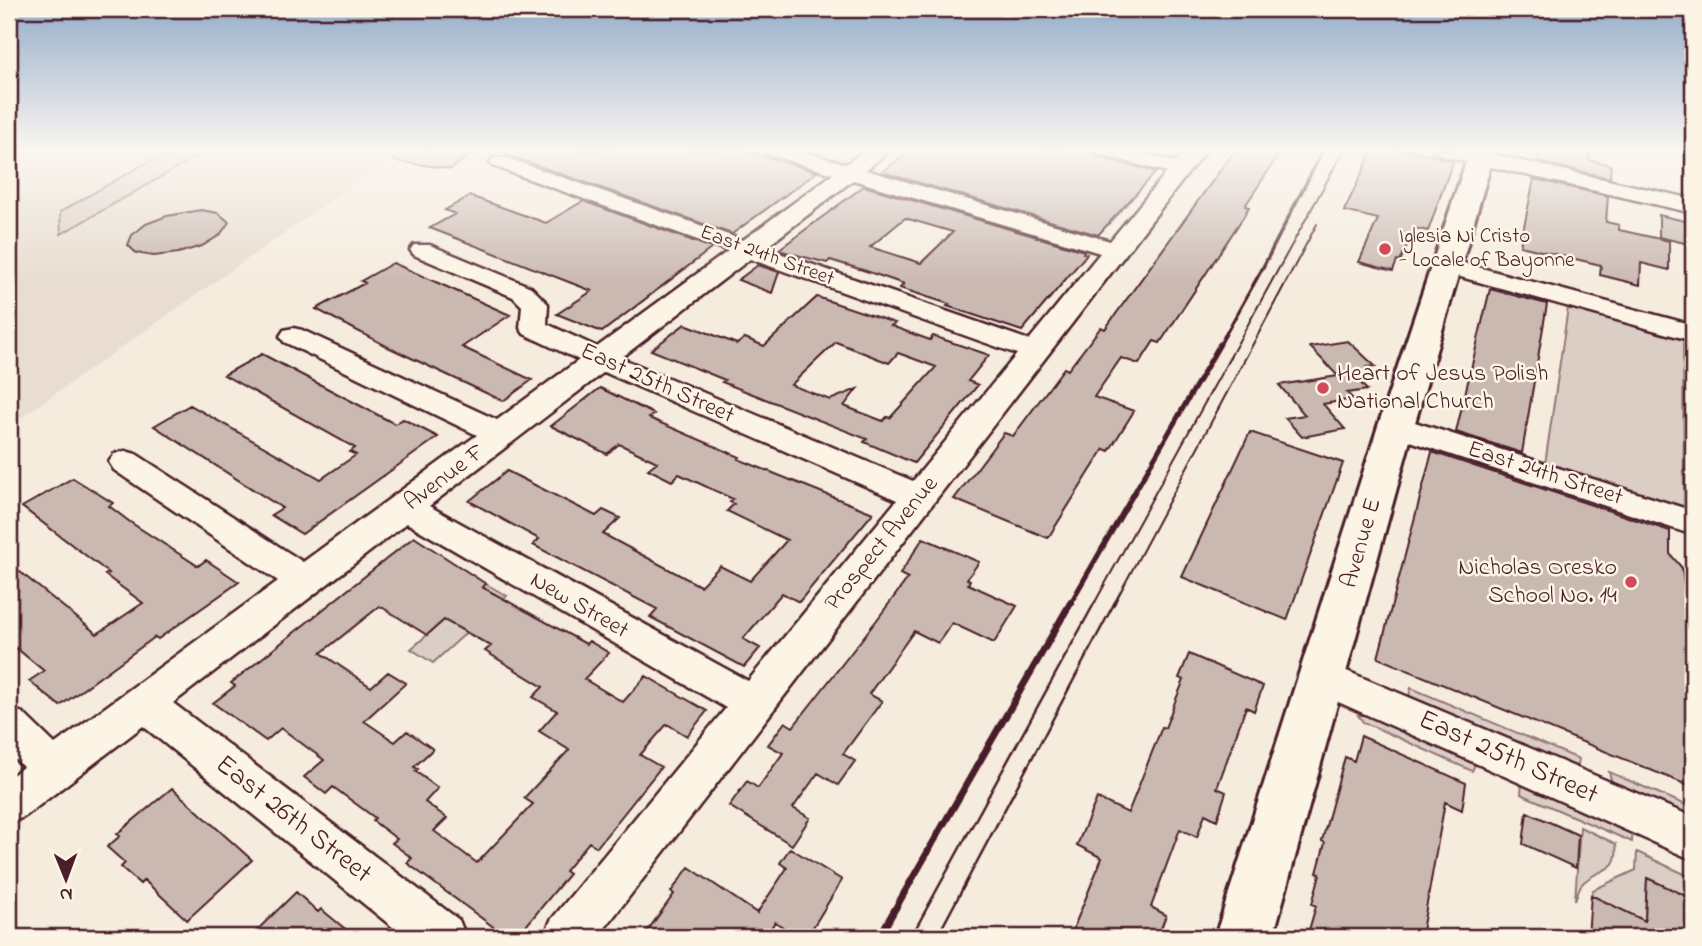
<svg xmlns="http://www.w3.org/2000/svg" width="1702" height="946" viewBox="0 0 1702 946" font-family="'Indie Flower',sans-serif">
  <rect width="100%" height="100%" fill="#f5ecde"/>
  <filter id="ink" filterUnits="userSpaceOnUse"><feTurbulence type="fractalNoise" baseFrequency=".0143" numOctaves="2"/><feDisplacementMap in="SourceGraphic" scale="14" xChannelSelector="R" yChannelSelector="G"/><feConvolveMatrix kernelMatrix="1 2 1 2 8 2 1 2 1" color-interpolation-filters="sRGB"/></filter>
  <g filter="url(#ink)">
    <path fill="#e8ddd0" d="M9,150H169L60,212L62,234L208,150H403L9,426Z"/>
    <path fill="#dbcec4" stroke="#927678" stroke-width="2" d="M169,150H208L61,234L60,212Z
      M1569,301L1683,332L1684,509L1545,464Z
      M486,584L507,596L433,663L411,649Z
      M1411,688L1579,759L1577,769L1409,696Z
      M1358,715L1383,716L1478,758L1472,771L1363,722Z
      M1609,772L1693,808V818L1612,783Z
      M1522,779L1633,827L1632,842L1521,794Z
      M1580,827L1616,844C1620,875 1597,867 1582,884C1579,887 1577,895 1575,900Z
      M1637,852L1693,878V899L1647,878L1645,921L1591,895L1593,890L1636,870Z"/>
    <path fill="#cab9b1" stroke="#4a1f2b" stroke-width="2" fill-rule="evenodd" d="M395,150H476L451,169L394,161Z
      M505,150H744L817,172L732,234L505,154Z
      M910,150H1093L1097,157L1156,172L1098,235L882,172Z
      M1235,150H1282L1245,206L1249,207L1244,216L1160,343L1154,341L1139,364L1121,358L1094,397L1134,411L1109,451L1104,449L1048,538L954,499L1004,433L1013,436L1064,368L1068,370L1101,327L1105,329Z
      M1373,150H1411L1453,161L1428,231L1414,228L1400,262L1397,261L1393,271L1359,262L1378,219L1344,211Z
      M1540,150L1590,153L1589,160L1611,165L1610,178L1538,162Z
      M1534,179L1608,196L1606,222L1619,225V230L1669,241V270L1641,263L1640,285L1600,275L1601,265L1520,246Z
      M864,186L1084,251L1083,253L1087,254L1022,331L947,306L949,304L900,288L904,284L866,271L830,260L827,263L778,250ZM905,218L953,232L921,263L870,247Z
      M470,196L546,223L583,201L712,248L602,332L557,314L592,291L430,228L455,214L445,210Z
      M201,210L218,213L229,222L220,235L202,246L178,253L154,256L136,253L128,245L132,235L146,224L167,216Z
      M1659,215L1693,223V245L1659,237Z
      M393,263L510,315L462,347L532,380L503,401L390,348L316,309L365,283L361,281Z
      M758,265L779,272L772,293L738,280Z
      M1490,289L1547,304L1522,453L1456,432Z
      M817,297L895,323L891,326L930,340L933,336L989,355L968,381L978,385L914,463L864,442L867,439L722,382L725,380L651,350L685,324L737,344L745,338L764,346ZM836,342L889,363L898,353L936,367L890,418L887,417L883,421L844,406L857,389L830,400L791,385Z
      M1348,341L1375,366L1367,367L1375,374L1355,377L1367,390L1347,393L1353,399L1323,404L1345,429L1302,437L1285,418L1305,415L1279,385L1338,376L1310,347Z
      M262,354L395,424L403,419L438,437L302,534L271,515L282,508L154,426L190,405L321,479L356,455L350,452L355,448L224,375Z
      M600,388L654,414L649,418L740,457L738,459L873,513L799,602L782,593L743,639L760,648L744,667L650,617L657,609L533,545L539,539L469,501L507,471L596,516L603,510L620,518L603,534L700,586L720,566L750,581L787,540L727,511L734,504L730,502L733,499L679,474L672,481L648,469L657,462L619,444L607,454L551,426Z
      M1250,432L1343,463L1287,620L1182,577Z
      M1432,452L1670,531V554L1682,568L1684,585L1693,588V621L1689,620L1692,787L1378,658Z
      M73,478L113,503L109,506L130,522L198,566L206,560L239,582L158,639L155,637L60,706L29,681L44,671L9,642V563L97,634L143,603L105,575L109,573L22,507Z
      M414,537L486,584L482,587L586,644L589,641L609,653L584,679L623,702L646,676L707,711L687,736L667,724L640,755L661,767L597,847L589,842L565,871L569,874L517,937H507L407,863L412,858L392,843L397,839L373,821L375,818L333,787L326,794L304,777L324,760L281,728L266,741L213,703L235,686L231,683ZM380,606L427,635L444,620L491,646L485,651L543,687L533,697L557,711L539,731L569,750L524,798L533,804L477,863L434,831L447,818L425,802L438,788L415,771L418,769L414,767L433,749L407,731L395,742L364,721L406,683L388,672L371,687L321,653Z
      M923,538L979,562L967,579L970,580L968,584L1017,606L994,643L952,623L938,643L914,631L869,694L882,701L843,754L855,761L838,785L818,773L793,808L810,818L792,845L729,806L747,781L758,788L783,753L768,745L785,722L793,727L876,621L908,578L900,574Z
      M1189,654L1263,686L1254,711L1246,707L1217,788L1226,792L1217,820L1205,814L1197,837L1180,829L1151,907L1166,915L1158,937H1070L1102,858L1077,845L1097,798L1128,813L1162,727L1165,728L1176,699L1184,680L1179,678Z
      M1361,736L1466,783L1462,810L1445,802L1421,937H1307L1316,906L1312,904L1320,874L1317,873L1325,843L1322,841L1338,782L1345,757L1354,761Z
      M172,788L252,860L187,920L144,880L140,884L121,867L125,863L107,847L120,836L117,834Z
      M1527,812L1578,835L1576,868L1523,844Z
      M790,848L842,880L807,937H798L775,922L765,937H643L674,894L671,892L689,867L757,913L787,868L780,863Z
      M1647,878L1693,899V937H1588L1591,895L1645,921Z
      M296,892L318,912L321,909L355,937H250Z"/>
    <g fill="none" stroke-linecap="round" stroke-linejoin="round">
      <g stroke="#4a1f2b" stroke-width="5">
        <path id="minor" d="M765,150H799L846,164L865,150H889L866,170L1110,241L1167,172L1098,154L1095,150H1131L1176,162L1185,150H1206L598,937H544L551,920L726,708L407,523L173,703L459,920L466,937H405L143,726L24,817L9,823V778L23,767L9,753V708L23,713L55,744L278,581L114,470L109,462L114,454L125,451L136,454L303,562L477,435L284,342L280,336L284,330L293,328L302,330L497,420L579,360L524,334L520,328L522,306L513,297L414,255L410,250L414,245H430L531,287L548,304L547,324L597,347L728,251L493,166L490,162L493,158H507L743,240L833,174L768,154ZM853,180L1100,253L1029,340L765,248ZM750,259L1017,354L913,481L621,358ZM604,372L897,500L748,681L429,506Z
          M1433,150H1472L1693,199V213L1443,156Z
          M1448,259L1693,325V341L1439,271L1436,266L1439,261Z
          M1396,416L1693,511V535L1385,433L1381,426L1385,419Z
          M1323,661L1693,817V860L1309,689L1304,677L1309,665Z"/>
      </g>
      <g stroke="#4a1f2b" stroke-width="6">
        <path id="major" d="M1470,150H1495L1414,426L1273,937H1215L1378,426Z"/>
      </g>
      <use href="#minor" fill="#fcf5e5" fill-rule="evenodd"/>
      <use href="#major" fill="#fcf5e5" fill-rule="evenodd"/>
      <path stroke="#4a1f2b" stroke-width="2" d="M1094,604L1344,150
        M1114,604L1317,224"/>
      <path stroke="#4a1f2b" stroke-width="2.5" d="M911,937L1095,602
        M937,937L1115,602"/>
      <path stroke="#4a1f2b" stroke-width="3.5" d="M1219,346L1261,271L1323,150"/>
      <path stroke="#4a1f2b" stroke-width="5" d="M1070,604L1220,344"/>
      <path stroke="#4a1f2b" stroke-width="7" d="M879,937L1071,602"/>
    </g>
  </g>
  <linearGradient id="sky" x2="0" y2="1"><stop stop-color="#95adca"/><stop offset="0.53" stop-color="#faf6f0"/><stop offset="1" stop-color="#faf6f0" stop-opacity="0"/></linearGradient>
  <rect width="1702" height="283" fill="url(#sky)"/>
  <g fill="#d1495b" stroke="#fcf5e5" stroke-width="2.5">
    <circle cx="1385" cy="249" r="7"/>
    <circle cx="1323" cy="388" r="7"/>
    <circle cx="1631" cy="582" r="7"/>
  </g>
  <g text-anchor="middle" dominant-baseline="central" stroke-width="5" stroke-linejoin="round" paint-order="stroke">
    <g font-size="21" fill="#4a1f2b" stroke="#fcf5e5" text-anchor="start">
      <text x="1399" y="237">Iglesia Ni Cristo<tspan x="1399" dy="24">- Locale of Bayonne</tspan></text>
    </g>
    <g font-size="21" fill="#4a1f2b" stroke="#fcf5e5">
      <text transform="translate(767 256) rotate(20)">East 24th Street</text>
    </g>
    <g font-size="24" fill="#4a1f2b" stroke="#fcf5e5" text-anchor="start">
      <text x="1337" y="374">Heart of Jesus Polish<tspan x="1337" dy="28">National Church</tspan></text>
      <text x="1617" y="568" text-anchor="end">Nicholas Oresko<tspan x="1617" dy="28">School No. 14</tspan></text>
    </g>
    <g font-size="24" fill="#4a1f2b" stroke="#fcf5e5">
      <text transform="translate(657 384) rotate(24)">East 25th Street</text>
      <text transform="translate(1545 474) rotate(18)">East 24th Street</text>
      <text transform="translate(445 478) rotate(-37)">Avenue F</text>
      <text transform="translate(1362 543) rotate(-74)">Avenue E</text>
      <text transform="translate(882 544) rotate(-51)">Prospect Avenue</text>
      <text transform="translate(579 606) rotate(30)">New Street</text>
    </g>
    <g font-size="28" fill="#4a1f2b" stroke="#fcf5e5">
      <text transform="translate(1508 758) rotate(24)">East 25th Street</text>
      <text transform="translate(293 820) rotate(38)">East 26th Street</text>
    </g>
  </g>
  <rect width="1702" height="946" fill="none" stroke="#fcf5e5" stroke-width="35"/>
  <rect x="18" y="18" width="1667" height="911" fill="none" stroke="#4a1f2b" stroke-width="2.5" filter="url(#ink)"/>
  <g transform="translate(66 879) rotate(179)" stroke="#fcf5e5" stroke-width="5" paint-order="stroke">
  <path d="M0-5L12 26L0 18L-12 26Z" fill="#4a1f2b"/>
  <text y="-10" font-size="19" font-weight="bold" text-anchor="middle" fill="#4a1f2b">N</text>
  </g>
</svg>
